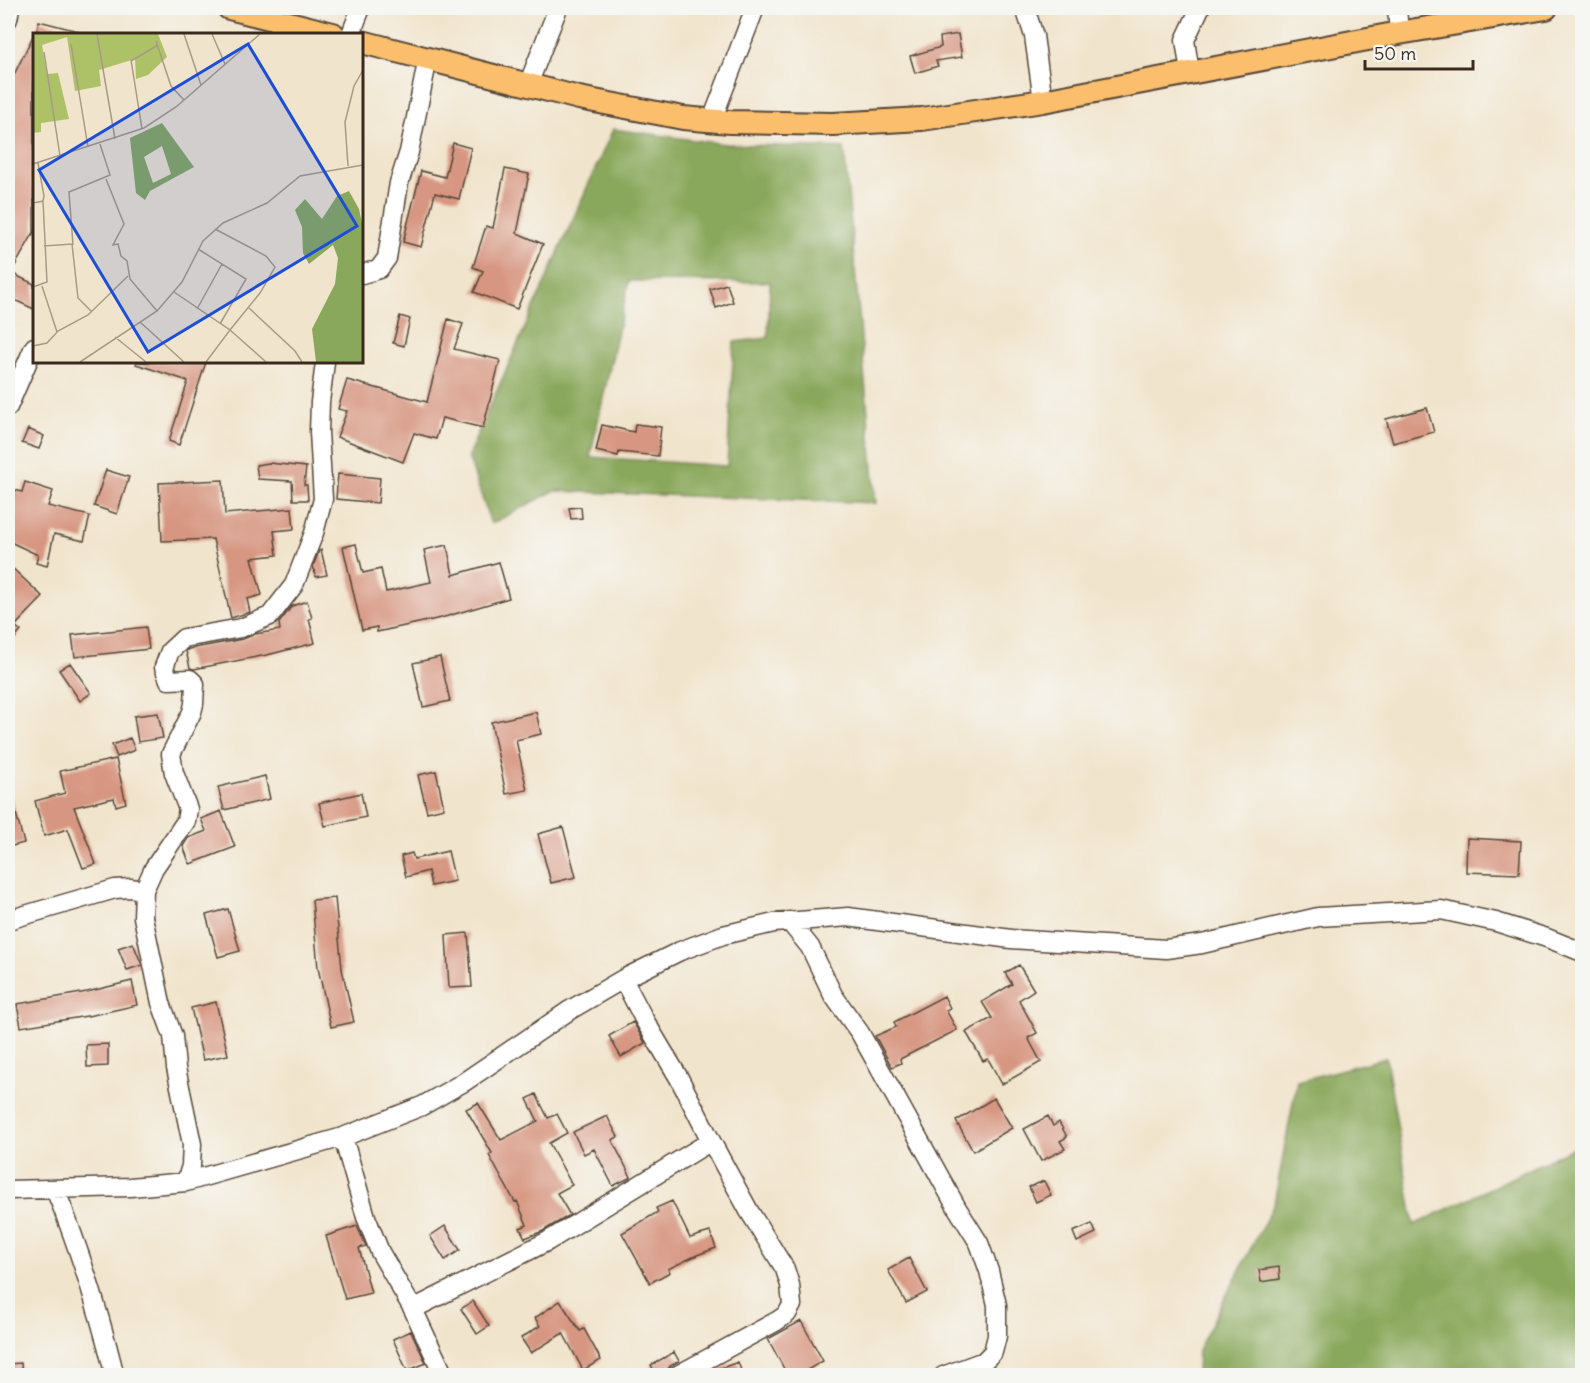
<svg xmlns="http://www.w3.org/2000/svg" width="1590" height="1383" viewBox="0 0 1590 1383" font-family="Delius,sans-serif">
  <rect width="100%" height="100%" fill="#f6f6f2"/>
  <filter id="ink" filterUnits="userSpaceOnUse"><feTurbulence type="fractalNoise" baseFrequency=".0167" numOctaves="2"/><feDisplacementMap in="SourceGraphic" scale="12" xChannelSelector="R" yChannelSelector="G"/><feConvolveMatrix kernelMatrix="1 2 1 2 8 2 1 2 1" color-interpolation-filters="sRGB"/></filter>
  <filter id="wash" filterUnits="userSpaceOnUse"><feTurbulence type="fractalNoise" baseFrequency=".008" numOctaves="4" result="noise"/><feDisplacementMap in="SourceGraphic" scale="24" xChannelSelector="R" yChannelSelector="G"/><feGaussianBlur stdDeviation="1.35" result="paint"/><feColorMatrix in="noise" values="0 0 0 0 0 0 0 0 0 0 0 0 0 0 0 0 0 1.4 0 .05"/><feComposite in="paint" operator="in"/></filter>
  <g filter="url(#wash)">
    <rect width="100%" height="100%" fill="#f1e4cc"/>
    <path fill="#8aa85c" stroke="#62693d" stroke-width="1.5" fill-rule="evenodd" d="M613,129L725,144L844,148L876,503L554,491L491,524L468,456ZM629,281L770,282L768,338L734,342L727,466L590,457Z
      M1386,1058L1414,1225L1577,1146H1582V1375L1197,1376L1198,1350L1274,1204L1297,1081Z"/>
    <g id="blocks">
      <path fill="#d79681" d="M39,21L78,31V34H36Z
        M34,34V232L11,273L34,284V309L8,297V230L15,218L8,214V205L14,192L8,189V87Z
        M958,34L962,57L936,61L938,66L915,73L910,56L941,47L940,37Z
        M453,143L471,148L459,199L435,193L421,247L403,242L421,171L445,177Z
        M505,169L529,174L517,233L543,244L517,309L474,292L483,271L473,267L486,226L493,228Z
        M727,284L733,302L716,308L710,289Z
        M400,316L410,319L404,346L393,343Z
        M448,319L463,324L454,349L500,360L483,428L442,418L436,439L414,433L403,462L337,437L347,411L338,409L347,380L427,402Z
        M137,362H206L179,445L169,441L188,381L136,364Z
        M1427,408L1434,432L1393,443L1386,419Z
        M635,424L661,427L658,456L619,452L618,456L596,451L602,425L634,432Z
        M28,429L44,436L39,449L22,443Z
        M269,463L306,467L304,485H307L308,500H293L292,481L258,479L256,465Z
        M106,470L129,477L117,514L94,506Z
        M338,474L380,478L378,503L336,499Z
        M223,480L225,514L292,508L294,529L274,531L277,555L252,558L262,595L247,599L250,612L231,618L213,539L162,541L159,483Z
        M25,482L53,491L48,506L90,516L84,541L54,534L47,566L36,563L38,555L8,541V488L22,492Z
        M581,507L582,518L571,519L569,508Z
        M356,544L363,573L381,569L386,592L431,582L424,550L447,545L453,575L499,562L509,598L441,618L377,632V627L362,630L343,547Z
        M321,550L327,575L316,577L313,566L319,551Z
        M8,564L43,597L15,626L21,631L8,646Z
        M307,601L312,618L309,619L315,643L267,655L194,669L190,668L186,651L189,649L243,639L255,634L280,630L279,623L292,606Z
        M146,627L149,649L75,657L72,635Z
        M440,657L450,701L423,707L413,663Z
        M70,663L91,693L80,701L59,670Z
        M536,712L541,734L516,740L527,790L506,794L491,722Z
        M158,713L163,738L138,742L134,716Z
        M130,738L135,750L117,757L112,745Z
        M116,759L126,803L116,806L114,798L74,807L96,864L83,868L68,829L44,836L35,801L65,793L60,771Z
        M436,771L444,808L427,812L418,775Z
        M265,776L270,799L224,810L218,787Z
        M361,793L366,817L325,826L319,803Z
        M11,795L24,843L8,847V796Z
        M221,811L235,847L190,864L183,846L188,838L206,831L201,819Z
        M563,827L576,877L551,883L538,834Z
        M1467,838L1521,841L1519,874L1466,872Z
        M448,851L455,881L431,886L428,871L406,877L401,856L412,853L414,859Z
        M335,898L342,969L354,1022L331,1027L318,968L312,900Z
        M228,909L240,951L218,957L206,915Z
        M468,933L472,987L449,988L446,935Z
        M133,943L142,965L127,970L118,948Z
        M1019,965L1034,990L1019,1000L1037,1033L1028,1038L1041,1062L1002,1084L988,1059L983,1061L966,1032L992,1018L982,1002L1012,984L1005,973Z
        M132,981L137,1005L93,1015L21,1027L17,1004L87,992Z
        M944,996L950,1008L946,1010L957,1030L900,1059L901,1063L892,1067L875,1036L896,1027L894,1022Z
        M216,1002L228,1055L203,1060L191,1008Z
        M633,1022L645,1043L621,1057L609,1036Z
        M108,1044V1066L87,1067L86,1045Z
        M536,1094L548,1118L557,1114L567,1133L549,1143L572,1185L557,1193L570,1215L543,1231L525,1238L520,1228L527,1225L517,1201L515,1202L502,1179L489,1155L492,1153L466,1109L478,1103L501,1140L538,1121L527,1099Z
        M994,1098L1012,1128L973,1151L956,1121Z
        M607,1116L618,1137L612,1140L631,1177L613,1186L594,1149L584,1154L573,1132Z
        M1048,1116L1053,1126L1059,1122L1067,1137L1060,1141L1065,1149L1041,1161L1024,1129Z
        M1044,1181L1051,1195L1036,1202L1029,1187Z
        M672,1201L690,1238L710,1232L716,1248L697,1255L668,1269L670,1272L650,1283L622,1233L658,1212L656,1208Z
        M1092,1224L1096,1233L1077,1242L1073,1232Z
        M357,1226L366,1246L359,1248L371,1293L345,1299L326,1236Z
        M445,1226L460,1250L445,1260L430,1236Z
        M909,1258L927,1292L906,1303L888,1270Z
        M1279,1267L1280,1279L1261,1282L1259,1270Z
        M473,1301L489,1326L477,1334L461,1309Z
        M560,1301L580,1331L584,1329L601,1360L583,1370L563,1333L531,1353L521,1338L540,1326L535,1318Z
        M801,1321L823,1361L797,1376H788L768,1339Z
        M411,1331L426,1363L407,1371L393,1339Z
        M674,1352L679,1361L670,1366L666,1372L657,1376L651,1365Z
        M738,1362L743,1376H706L705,1374Z
        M21,1363L22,1376H8V1364Z"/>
    </g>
  </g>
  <g filter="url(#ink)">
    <use href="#blocks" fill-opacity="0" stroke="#564638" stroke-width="1.5"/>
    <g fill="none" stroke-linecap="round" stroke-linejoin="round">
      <g stroke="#564638" stroke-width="21">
        <path id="minor" d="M1025,8L1034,36L1043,101
          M1397,8L1399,33
          M8,19L10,8
          M351,34L361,8
          M1190,73L1185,40L1200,8
          M528,85L558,8
          M712,120L755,8
          M362,274L379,269L387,258L399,183L409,152L428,58
          M8,407L34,347
          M8,920L115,889L130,888L144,890
          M789,921L810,947L833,995L860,1033L957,1208L979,1243L989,1271L997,1305V1336L993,1352L984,1361L943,1376
          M623,979L645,1021L679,1078L711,1141L749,1211L785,1269L790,1285L792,1305L787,1314L777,1321L676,1376
          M343,1137L366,1217L380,1252L413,1309L444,1376
          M186,1182L191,1166L192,1144L176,1068L173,1036L161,1003L143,917L144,890L154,868L186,821L188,809L174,773L171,754L192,712L194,704L195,684L190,679L169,680L164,667L170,651L184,638L241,628L270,616L294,585L314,533L323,499L319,432L320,402L325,362
          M55,1189C80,1250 99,1312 115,1376
          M8,1190L130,1187L186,1182L343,1137L422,1106L464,1082L570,1010L623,979L680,951L723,935L774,923L848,917L1011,939L1166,949L1202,944L1318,917L1441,910L1496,922L1547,938L1582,952
          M413,1309L548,1241L711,1141"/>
      </g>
      <g stroke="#564638" stroke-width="26">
        <path id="major" d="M229,8L333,34
          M362,42L579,98L683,118L730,122L833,124L922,119L1043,101L1399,33L1546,8"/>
      </g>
      <use href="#minor" stroke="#fff" stroke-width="18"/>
      <use href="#major" stroke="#fabe6d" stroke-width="22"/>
    </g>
  </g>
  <g transform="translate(33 33)">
    <rect width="330" height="330" fill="#f1e4cc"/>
    <path d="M0,1H125L134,24L115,42L103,46L102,26L66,37L68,53L42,58L34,4L9,12L14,41L25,40L36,86L8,90V99L0,100Z" fill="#adc267"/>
    <path d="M129,90L161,134L117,158L112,167L103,160L97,105ZM129,113L138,141L120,150L111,124ZM316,158L326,176L330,195V329H283L279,296L302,251L305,225L300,212L276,231L270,220L269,194L262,177L272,166L289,186L304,163Z" fill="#8aa85c" fill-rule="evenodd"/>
    <path fill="none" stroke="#a89a86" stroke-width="1.5" d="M64,1L82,106M151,1L168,52M179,1L192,31M123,8L138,53L151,67M38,11L55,114M11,19L27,123M98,27L109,96M98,28L125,12M0,131L111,95L143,74L227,1M315,133L312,89L321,53L330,37M73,146L91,191L80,212L85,211L88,223L94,228L97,246L124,278M0,170L10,168L11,163L5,130M182,196L233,223L242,234L227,260L197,297L233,329M40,212L36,159L77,142L67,111M11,213L39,211L45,265L58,278M165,216L213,246L187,291M9,253L24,299M0,254L14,249L10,168M141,259L197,297L173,329M216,275L262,318L269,329M164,276L189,231M107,289L151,329M82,304L113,329M0,313L14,310L25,298L55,282L95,243M47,329L124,278L149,249L170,208L190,190L234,170L267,143L330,132"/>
    <path fill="#1d4ed8" fill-opacity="0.15" stroke="#1d4ed8" stroke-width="3" d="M215,11L324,193L115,319L6,137Z"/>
    <rect width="330" height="330" fill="none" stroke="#3b2a1e" stroke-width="3"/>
  </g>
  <rect width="1590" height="1383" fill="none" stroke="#f6f6f2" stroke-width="30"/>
  <path d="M1365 60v9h108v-9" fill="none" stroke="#3b2a1e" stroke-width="3"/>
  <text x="1374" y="60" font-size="18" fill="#3b2a1e" stroke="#f6f6f2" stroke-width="4.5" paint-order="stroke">50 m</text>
</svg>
